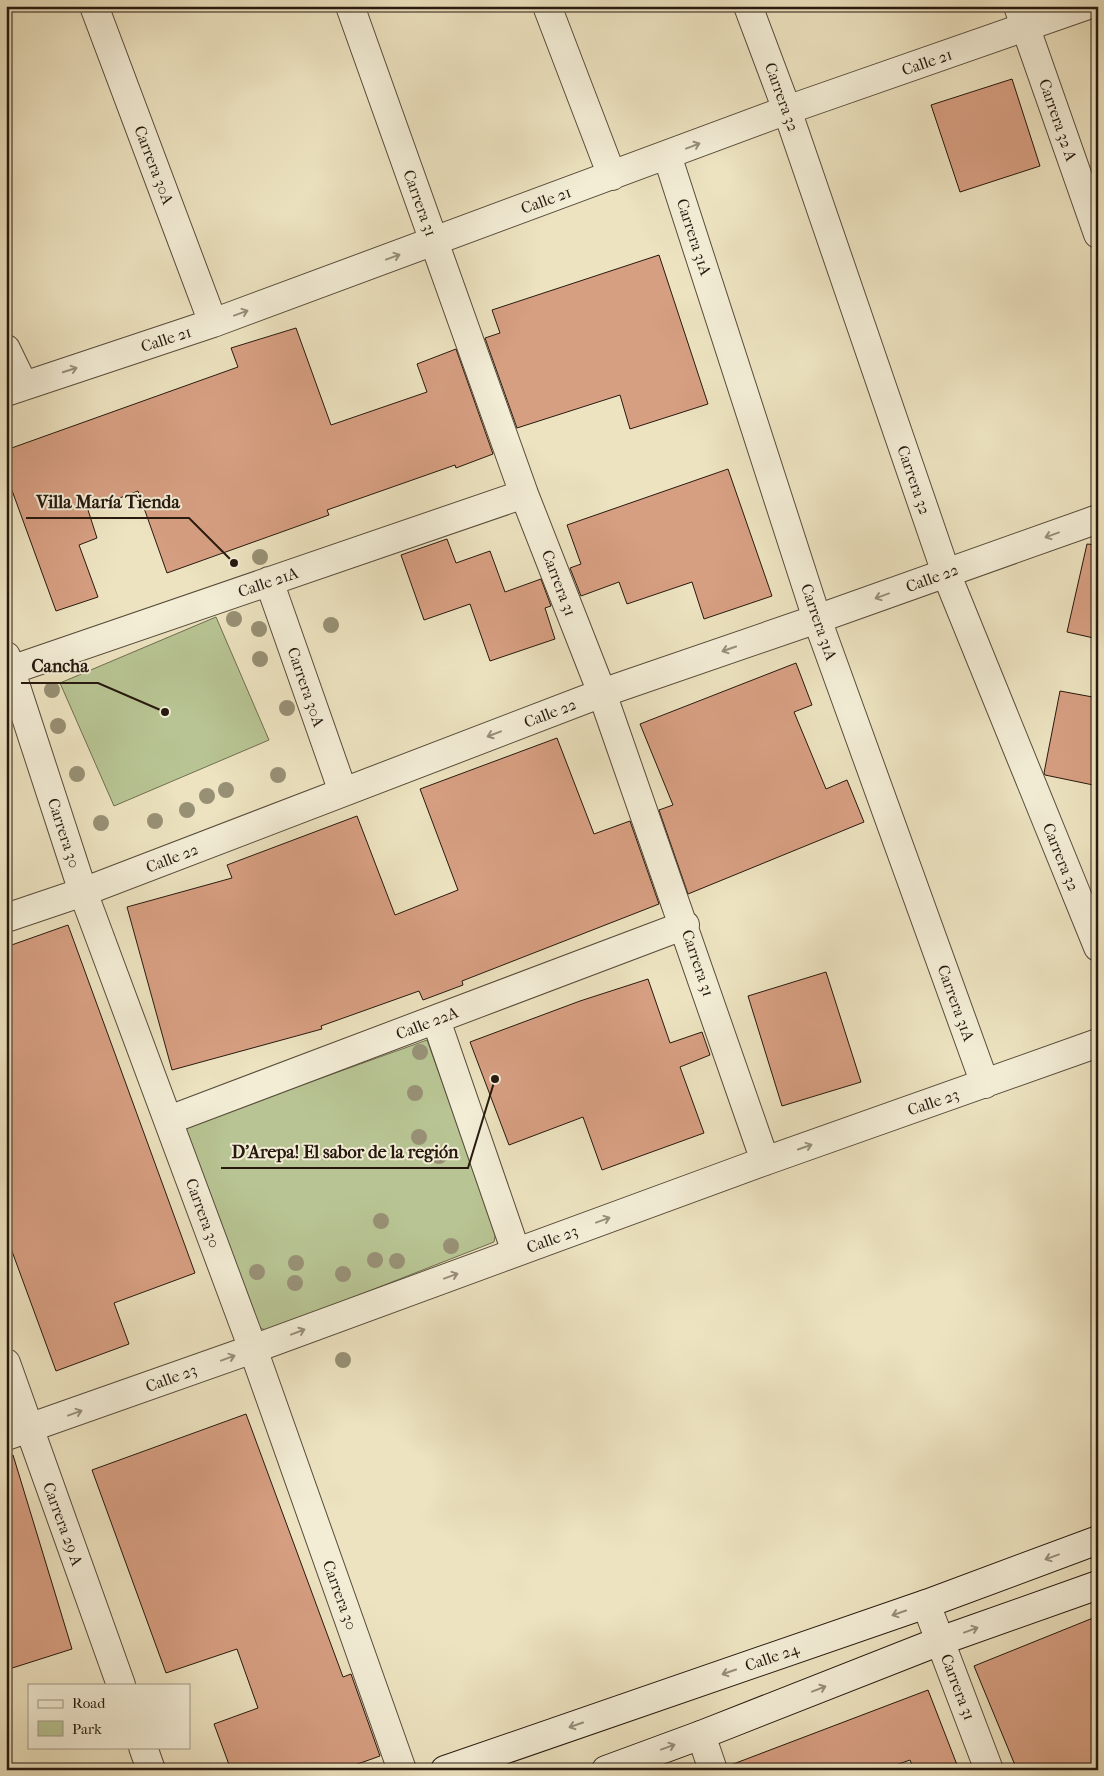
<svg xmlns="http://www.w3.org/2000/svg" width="1104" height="1776" viewBox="0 0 1104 1776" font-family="'IM FELL French Canon',serif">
  <rect width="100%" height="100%" fill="#ede3c0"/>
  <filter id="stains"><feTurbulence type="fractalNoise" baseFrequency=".004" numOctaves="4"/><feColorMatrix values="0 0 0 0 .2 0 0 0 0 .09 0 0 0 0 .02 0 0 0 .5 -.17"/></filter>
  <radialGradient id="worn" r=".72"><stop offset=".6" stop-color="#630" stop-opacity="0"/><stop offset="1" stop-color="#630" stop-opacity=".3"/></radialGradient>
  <path fill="#b8c493" stroke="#706e51" d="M216,617L269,740L114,806L60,683Z
    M427,1040L496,1231L494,1242L267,1331L257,1326L185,1127Z"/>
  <path fill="#d79f82" stroke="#27190f" d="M1012,79L1040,166L960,192L931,105Z
    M659,255L708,404L630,429L620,395L517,428L485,338L500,333L492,310Z
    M296,328L331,425L427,392L417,364L456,349L493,454L456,468L455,465L327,510L329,515L167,573L138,491L88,510L97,538L79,545L98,597L56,611L6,474V450L238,367L231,348Z
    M728,469L772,596L704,619L692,582L627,604L619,582L581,596L570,568L581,564L567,525Z
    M447,539L456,563L490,551L505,592L541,579L551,606L545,608L555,639L490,661L470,604L424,620L401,555Z
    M1087,544L1098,545V639L1067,632Z
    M796,663L812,705L794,712L826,789L847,780L864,822L688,894L659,810L673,805L640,724Z
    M1060,691L1098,698V786L1045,775L1044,773Z
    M557,738L594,834L630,821L659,904L462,981L463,985L423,1000L419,991L321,1026L322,1029L172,1070L127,907L232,878L227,865L357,816L395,915L458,890L420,789Z
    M68,925L195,1273L114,1303L129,1344L56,1371L6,1235V947Z
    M826,972L861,1082L782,1106L748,996Z
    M648,979L670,1043L702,1032L710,1055L680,1067L704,1133L602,1170L583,1117L509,1145L470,1042L580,1001Z
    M246,1414L343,1677L351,1674L380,1756L341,1770H231L214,1724L258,1708L237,1649L166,1673L92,1470Z
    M13,1455L72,1649L6,1670V1456Z
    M1098,1616V1770H1017L974,1666Z
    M928,1690L959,1770H914L910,1760L882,1770H728V1766Z"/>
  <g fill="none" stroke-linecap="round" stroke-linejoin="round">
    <g stroke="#584c3b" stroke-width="30">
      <path id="street" d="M94,6L213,323
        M350,6L524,494L602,693L765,1161
        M547,6L612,176
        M748,6L787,110L946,573L1098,947
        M1018,6L1098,234
        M667,155L817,619L985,1084
        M6,349L24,386
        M6,392L213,323L787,110L1085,6
        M269,581L343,792
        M6,656L83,892L253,1349L402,1770
        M11,670L524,494
        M6,918L83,892L602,693L817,619L1098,519
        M436,1020L516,1252
        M169,1120L685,925
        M6,1363L121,1685
        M6,1436L253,1349L765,1161L1098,1043
        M926,1604L989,1770
        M701,1735L713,1770
        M143,1747L151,1770"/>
    </g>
    <g stroke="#27190f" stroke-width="30">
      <path id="secondary" d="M445,1770L926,1604L1098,1540
        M606,1770L701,1735L940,1641L1098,1585"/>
    </g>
    <use href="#street" stroke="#f3edd6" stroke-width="28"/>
    <use href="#secondary" stroke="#f3edd6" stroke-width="28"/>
  </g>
  <g fill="#989075">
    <circle cx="260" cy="557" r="8"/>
    <circle cx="234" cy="619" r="8"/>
    <circle cx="331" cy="625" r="8"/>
    <circle cx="259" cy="629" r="8"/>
    <circle cx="260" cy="659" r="8"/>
    <circle cx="52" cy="690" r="8"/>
    <circle cx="287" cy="708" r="8"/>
    <circle cx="58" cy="726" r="8"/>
    <circle cx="77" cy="774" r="8"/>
    <circle cx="278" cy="775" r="8"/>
    <circle cx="226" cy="790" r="8"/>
    <circle cx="207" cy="796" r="8"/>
    <circle cx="187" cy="810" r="8"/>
    <circle cx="155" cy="821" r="8"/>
    <circle cx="101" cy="823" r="8"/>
    <circle cx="420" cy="1052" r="8"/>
    <circle cx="415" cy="1093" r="8"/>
    <circle cx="419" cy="1137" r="8"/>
    <circle cx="439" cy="1156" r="8"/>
    <circle cx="381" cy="1221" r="8"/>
    <circle cx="451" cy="1246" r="8"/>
    <circle cx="375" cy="1260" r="8"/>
    <circle cx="397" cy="1261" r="8"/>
    <circle cx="296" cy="1263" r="8"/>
    <circle cx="257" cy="1272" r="8"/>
    <circle cx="343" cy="1274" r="8"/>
    <circle cx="295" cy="1283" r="8"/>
    <circle cx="343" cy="1360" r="8"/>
  </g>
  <defs><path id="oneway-shaft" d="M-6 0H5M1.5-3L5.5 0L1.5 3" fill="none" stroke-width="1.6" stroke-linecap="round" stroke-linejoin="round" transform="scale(1.25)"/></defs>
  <g stroke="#978e7c">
    <use href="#oneway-shaft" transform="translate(693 146) rotate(-21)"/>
    <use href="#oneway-shaft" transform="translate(393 257) rotate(-20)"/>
    <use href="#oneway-shaft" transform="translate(241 313) rotate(-20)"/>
    <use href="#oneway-shaft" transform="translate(70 370) rotate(-18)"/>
    <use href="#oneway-shaft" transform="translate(1052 535) rotate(160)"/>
    <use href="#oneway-shaft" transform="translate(882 596) rotate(160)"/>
    <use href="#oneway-shaft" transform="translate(729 649) rotate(161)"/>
    <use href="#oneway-shaft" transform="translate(494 734) rotate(159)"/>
    <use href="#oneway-shaft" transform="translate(805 1147) rotate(-19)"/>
    <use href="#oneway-shaft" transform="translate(603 1220) rotate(-20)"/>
    <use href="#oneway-shaft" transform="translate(451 1276) rotate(-20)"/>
    <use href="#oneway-shaft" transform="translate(298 1332) rotate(-21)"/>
    <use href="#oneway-shaft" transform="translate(228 1358) rotate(-20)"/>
    <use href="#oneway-shaft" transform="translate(75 1413) rotate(-20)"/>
    <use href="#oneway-shaft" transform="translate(1052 1557) rotate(160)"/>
    <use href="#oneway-shaft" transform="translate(899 1613) rotate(161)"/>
    <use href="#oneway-shaft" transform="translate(971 1630) rotate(-20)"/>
    <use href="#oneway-shaft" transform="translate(729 1672) rotate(161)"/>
    <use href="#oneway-shaft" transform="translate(819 1689) rotate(-21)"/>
    <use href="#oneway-shaft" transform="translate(576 1725) rotate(161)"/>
    <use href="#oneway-shaft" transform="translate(668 1747) rotate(-20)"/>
  </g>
  <g text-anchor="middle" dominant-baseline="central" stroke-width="4" stroke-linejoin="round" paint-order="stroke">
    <g font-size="16" fill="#27190f" stroke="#f3edd6">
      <text transform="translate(927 62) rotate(-19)">Calle 21</text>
      <text transform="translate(782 97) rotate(70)">Carrera 32</text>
      <text transform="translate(1058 120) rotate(71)">Carrera 32 A</text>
      <text transform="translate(154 165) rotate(69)">Carrera 30A</text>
      <text transform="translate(546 200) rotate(-20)">Calle 21</text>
      <text transform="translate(420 203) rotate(70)">Carrera 31</text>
      <text transform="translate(694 237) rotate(72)">Carrera 31A</text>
      <text transform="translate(166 339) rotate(-18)">Calle 21</text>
      <text transform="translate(914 480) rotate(71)">Carrera 32</text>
      <text transform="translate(932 578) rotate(-20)">Calle 22</text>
      <text transform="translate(268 582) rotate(-19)">Calle 21A</text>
      <text transform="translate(559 583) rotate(69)">Carrera 31</text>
      <text transform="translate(819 622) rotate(71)">Carrera 31A</text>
      <text transform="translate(306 687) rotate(71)">Carrera 30A</text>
      <text transform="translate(550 713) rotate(-21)">Calle 22</text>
      <text transform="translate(64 833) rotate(72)">Carrera 30</text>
      <text transform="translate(1061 857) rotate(68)">Carrera 32</text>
      <text transform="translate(172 858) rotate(-21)">Calle 22</text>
      <text transform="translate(698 963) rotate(71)">Carrera 31</text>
      <text transform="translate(956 1003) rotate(70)">Carrera 31A</text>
      <text transform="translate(427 1023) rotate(-21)">Calle 22A</text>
      <text transform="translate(933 1102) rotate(-19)">Calle 23</text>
      <text transform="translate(203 1213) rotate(70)">Carrera 30</text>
      <text transform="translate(552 1239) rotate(-20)">Calle 23</text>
      <text transform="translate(171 1378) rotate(-20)">Calle 23</text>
      <text transform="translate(63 1524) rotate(70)">Carrera 29 A</text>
      <text transform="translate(340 1595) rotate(70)">Carrera 30</text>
      <text transform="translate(772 1657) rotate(-19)">Calle 24</text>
      <text transform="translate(958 1687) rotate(69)">Carrera 31</text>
    </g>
  </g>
  <path fill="none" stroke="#27190f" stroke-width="2" d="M234 563L189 518H26M165 712L98 683H21M495 1079L468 1168H221"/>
  <g fill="#27190f" stroke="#f3edd6" stroke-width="2">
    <circle cx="234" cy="563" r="5"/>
    <circle cx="165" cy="712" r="5"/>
    <circle cx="495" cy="1079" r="5"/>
  </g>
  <g font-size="18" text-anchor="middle" font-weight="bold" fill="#27190f" stroke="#f3edd6" stroke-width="4" stroke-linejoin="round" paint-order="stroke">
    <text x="108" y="508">Villa María Tienda</text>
    <text x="60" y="672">Cancha</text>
    <text x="345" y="1158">D'Arepa! El sabor de la región</text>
  </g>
  <rect width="1104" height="1776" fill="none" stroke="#ede3c0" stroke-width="25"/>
  <rect x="8" y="8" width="1089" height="1761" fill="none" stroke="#27190f" stroke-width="2.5"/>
  <rect x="12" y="12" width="1079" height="1751" fill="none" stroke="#27190f"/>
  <rect x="28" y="1684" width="162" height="65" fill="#f3edd6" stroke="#a19886"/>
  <rect x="38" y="1700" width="25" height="8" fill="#f3edd6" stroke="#a19886"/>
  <text x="72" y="1708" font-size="15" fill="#27190f">Road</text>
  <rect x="38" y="1721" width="25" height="15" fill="#b8c493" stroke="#a19886"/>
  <text x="72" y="1734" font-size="15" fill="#27190f">Park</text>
  <rect width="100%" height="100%" filter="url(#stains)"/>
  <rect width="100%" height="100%" fill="url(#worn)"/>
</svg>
